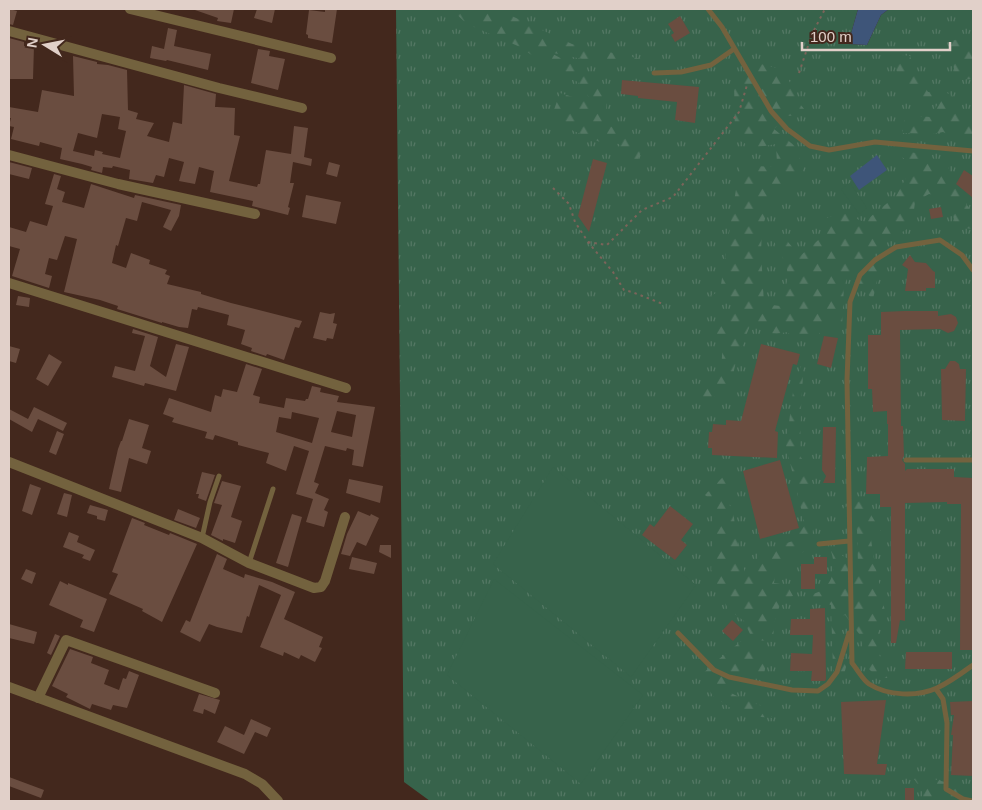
<svg xmlns="http://www.w3.org/2000/svg" width="982" height="810" viewBox="0 0 982 810" font-family="Arial,sans-serif">
  <defs>
    <pattern id="grass-tufts" width="24" height="20" patternUnits="userSpaceOnUse" patternTransform="scale(1.25)"><rect width="24" height="20" fill="#37634b"/><path d="M3 7l-1-3M5 7V3M7 7l1-3M15 17l-1-3M17 17v-4M19 17l1-3" fill="none" stroke="#547864"/></pattern>
    <pattern id="forest-firs" width="22" height="20" patternUnits="userSpaceOnUse" patternTransform="scale(1.25)"><rect width="22" height="20" fill="#37634b"/><path d="M5 1l3.5 6h-7zM16 11l3.5 6h-7z" fill="#547864"/></pattern>
  </defs>
  <rect width="100%" height="100%" fill="#43281d"/>
  <path fill="url(#grass-tufts)" d="M396,9H858L848,44L867,45L881,15L889,9H973V801H430L404,782Z"/>
  <path fill="url(#forest-firs)" d="M451,9H497L572,44L664,64L601,63L549,52L589,73L607,99L605,124L622,131L643,147L636,164L619,144L600,142L550,121L560,93L579,99L591,100L578,82L562,75L518,46L467,24Z
    M967,38L973,43V79L956,80L949,41Z
    M894,54L910,56L918,77L928,92H945L959,99V113L964,117L973,119V143L965,142L943,132L933,134L902,133L905,115L930,117L939,102L920,103L903,90L896,69Z
    M758,63L783,70L793,88L796,99L809,115L787,116L774,129L796,147L803,170L788,189L770,202L762,229L761,252L764,304L780,306C792,270 790,271 772,238L782,235L800,256L824,235L827,218L841,212L864,222L896,196L913,165L892,150L925,154L948,167L963,199L973,214V229L956,227L948,197L929,194L915,202L912,226L874,249L878,276L873,299L848,277L844,285L842,326L829,323L815,338L799,339L786,332C772,336 763,331 751,323L736,361L730,389L714,397L698,398L721,373L723,339H718L699,329L727,323L733,298L711,303L698,302L720,291L740,164L769,167L777,164L776,144L753,148L735,138L734,79Z
    M804,359L801,408L800,456L812,473C811,481 809,489 809,497C810,514 818,529 808,546C800,559 787,558 782,573L776,569L774,583L787,585L793,596L781,601L774,624L773,642L758,640L751,648L767,659L764,674L750,673L736,686L723,689L743,699L762,706L773,718L741,715L713,696L700,676L719,659L750,634L744,621L728,609L711,571L713,542L712,515L716,505L705,495L729,471L737,483L728,488L722,497L733,509L736,535L745,573L754,576L759,552L793,541L805,525L786,446L794,384Z
    M862,500L882,533L871,539C874,566 882,591 886,618C868,642 879,655 891,678H878L868,668L860,635L845,615L837,618L836,641L846,667L841,686L833,669L831,605L806,596C811,594 818,593 822,590C835,581 836,562 830,549L858,564L857,530L843,508Z
    M922,776L960,786H973V801H922L924,793L914,779Z"/>
  <path fill="#37634b" d="M850,183L867,208L859,214L841,189Z
    M553,467L696,585L631,677L493,564Z
    M494,579L643,695L581,784L447,675Z"/>
  <path fill="#3e5579" d="M858,9H889L881,15L867,45L848,44Z
    M877,155L887,170L859,190L850,176Z"/>
  <path fill="#6a4d40" fill-rule="evenodd" d="M9,9L17,11L13,25L9,24Z
    M195,9H234L231,23L217,21L218,18L195,10Z
    M257,9H275L272,23L254,18Z
    M325,9H337L332,43L308,38V35L306,34L309,10L325,12Z
    M680,16L690,33L675,42L671,35L674,33L668,24Z
    M168,28L177,30L174,46L211,54L208,70L167,60L166,61L150,58L152,46L164,49Z
    M9,38L24,42V46H34L33,79H9Z
    M258,49L270,51L269,56L285,59L278,90L251,83Z
    M73,56L97,62V64L108,65L127,70L128,110L138,113L136,119L154,123L147,136L169,142L173,122L182,124L184,85L216,94L215,107H217L235,108L234,135L240,136L229,181L257,187L258,184H260L266,150L291,154L294,126L308,128L304,157L312,159L311,166L293,162L290,183H294L288,207L290,208L288,215L252,206L253,201L210,192L214,171L199,167L195,184L179,181L184,162L169,158L164,177L156,175L153,183L129,179L130,170L113,166L112,168L103,167L102,173L91,170L92,167L82,164L60,159L62,148L40,142L39,146L11,139L14,127L9,126L11,118H9V107L38,112L42,90L74,96ZM102,114L120,117L118,129L126,131L120,158L102,154L103,152L95,150L94,156L73,151L78,133L97,138Z
    M622,80L699,87L695,123L675,120L677,102L638,98V96L621,94Z
    M593,159L607,163L589,232L578,216Z
    M9,162L32,168L29,179L9,174Z
    M329,162L340,165L337,177L326,174Z
    M964,170L973,176V198L956,184Z
    M54,174L61,176L57,189L65,192L62,202L84,208L91,184L134,198L135,195L181,205L179,216L171,231L163,227L171,210L142,202L137,221L126,218L118,246L116,245L112,263L126,268L131,253L150,260L149,264L167,270L165,274L170,276L167,284L201,292V294L231,303L302,321L299,328L295,327L284,360L267,354L266,356L251,351L252,348L241,344L245,330L227,325L229,315L198,307L197,310L192,309L188,328L179,327L162,322V323L117,309L118,306L100,300L64,292L77,239L65,236L57,260L49,258L45,274L52,276L49,288L12,276L20,249L9,246V227L26,232L30,221L47,226L53,206L45,204Z
    M306,195L341,202L336,224L302,217Z
    M941,207L943,217L931,219L929,209Z
    M910,255L915,262L926,263L933,271L935,272V288H926V291H905L908,269L902,265Z
    M18,296L30,298L29,307L16,305Z
    M904,311H938V316L951,314L956,317L958,323L954,331L948,333L940,329L900,330L901,426H903L904,456L902,460L905,464V471L907,469H954V477L973,478V650H960L961,504H947V502L905,503V621L900,620L896,643H891V507H880V494H866L867,457L888,456V424H887V411L873,412L872,389H868V335H881V312Z
    M320,312L330,314L335,313L333,323L337,324L333,339L327,338L326,341L313,338Z
    M133,329L158,337L150,366L166,377L176,344L189,347L176,391L145,383L144,386L112,377L115,366L135,371L145,336L132,333Z
    M824,336L838,338L831,368L817,364Z
    M761,344L800,354L797,365L793,364L775,431L778,432L777,458L712,455V448H708L709,432H712L713,424L726,425V420L741,421Z
    M9,346L20,349L16,363L9,361Z
    M49,354L62,362L48,386L36,379Z
    M950,361H955L959,364L960,369H966L965,421L942,420L941,369H945Z
    M246,364L262,369L253,395L260,397L259,403L284,408L286,398L305,401L306,399H308L312,386L321,388L320,392L339,396L337,402L375,407L363,467L352,465L354,450L347,448L346,451L325,446L314,482L319,484L315,493L329,499L324,510L328,512L324,527L306,522L313,499L296,494L309,451L294,446L286,471L266,463L269,453L238,445V442L215,435L213,440L205,438L207,432L172,422L174,418L163,414L169,398L211,412L215,395L221,397L223,389L237,392ZM337,411L356,415L352,437L331,432ZM292,412L319,418L312,443L276,432L279,417L291,419Z
    M34,407L67,423L63,431L38,419L32,432L9,419V409L28,419Z
    M129,419L149,425L142,448L151,451L147,464L129,458L121,492L109,489L118,449L121,441H122Z
    M823,427H836L835,483H823L826,476L822,470Z
    M57,431L64,434L56,455L49,452Z
    M780,460L799,528L760,539L743,471Z
    M202,472L215,475L206,501L198,498L199,494H196Z
    M349,479L383,486L380,503L346,493Z
    M222,481L241,486L231,517L242,521L235,543L223,539V541L211,535L222,505L214,503Z
    M30,484L41,488L32,515L22,511Z
    M64,493L72,495L67,517L57,514Z
    M90,505L108,510L105,521L97,519V516L87,513Z
    M670,506L693,524L681,540L687,545L675,560L642,535L650,524L654,527Z
    M178,509L200,518L196,528L174,520Z
    M358,511L370,516L371,514L379,518L366,546L357,542L350,556L341,554L347,534Z
    M292,514L302,517L288,567L276,563Z
    M132,518L145,523L144,525L169,535L170,533L197,544L162,622L142,611L143,609L109,594L118,574L112,572Z
    M69,532L79,536L77,542L95,550L90,561L82,558L84,555L63,547Z
    M380,545H391V558L379,552Z
    M217,554L227,559L223,569L244,578L245,574L272,582L295,592L284,619L323,637L319,647L322,648L315,662L301,655L299,659L284,652L283,656L260,647L281,595L259,585L251,610L249,617L247,616L242,633L217,627L209,624L200,642L180,632L186,620L190,622Z
    M352,557L377,563L374,574L349,569Z
    M814,557H827V574H815V589H801V564H814Z
    M26,569L36,573L32,584L21,579Z
    M60,581L68,585V583L107,599L94,632L80,627L83,620L49,605Z
    M825,608L826,679L825,681H811L812,671H790L791,653L812,654L813,635H790L791,619H810V609Z
    M732,620L743,630L733,641L722,631Z
    M9,624L37,632L34,644L9,638Z
    M55,634L60,636L51,655L47,653Z
    M70,649L93,657L91,663L109,670L104,684L119,690L123,678L126,679L129,671L139,675L127,708L113,705L111,710L92,704L90,709L66,697L68,694L52,686Z
    M906,652H952V669H905Z
    M199,694L220,700L215,714L204,709L203,714L193,711Z
    M886,700L877,764H887L885,775L844,774L841,702Z
    M973,701V776L951,775L953,735H951L954,715H951L950,702Z
    M251,719L271,728L267,737L255,732L244,754L217,742L225,726L244,735Z
    M9,777L44,790L41,798L9,786Z
    M905,788H914V801H905Z"/>
  <g fill="none" stroke-linecap="round" stroke-linejoin="round">
    <path stroke="#7b645a" stroke-width="2" stroke-dasharray="2.5 4" stroke-linecap="butt" d="M799,73L812,34L825,9
      M553,188L569,204L575,222L588,242L613,272L624,290L632,292L663,304
      M588,242L607,245L642,210L673,197L739,112L747,85"/>
    <path stroke="#73623e" stroke-width="5" d="M708,9L722,27L771,111L787,129L810,146L829,150L875,142L973,151
      M654,73L681,72L711,65L734,49
      M973,270L962,255L940,240L896,247L875,260L860,275L850,302L847,380L852,663C857,669 863,680 869,684C888,696 917,697 937,688C950,682 962,673 973,665
      M906,460H973
      M202,538L210,502L219,476
      M819,544L849,541
      M249,563L273,489
      M678,633L714,670L729,677L792,690L818,691L828,684L837,672L849,633
      M936,689L943,699L947,723L946,789L963,799L972,801"/>
    <path stroke="#73623e" stroke-width="10" d="M130,9L331,58
      M9,31L219,88L302,108
      M9,155L118,184L255,214
      M9,283L346,388
      M9,462L202,538L249,563L314,588L321,587L325,581L345,517
      M9,687L245,774L262,784L278,801
      M38,698L66,640L215,693"/>
  </g>
  <rect width="982" height="810" fill="none" stroke="#e1d0c9" stroke-width="20"/>
  <g transform="translate(45 45) rotate(280)" stroke="#43281d" stroke-width="4" paint-order="stroke">
  <path d="M0-4L9 19L0 12L-9 19Z" fill="#e1d0c9"/>
  <text y="-8" font-size="14" font-weight="bold" text-anchor="middle" fill="#e1d0c9">N</text>
  </g>
  <path d="M802 42v8h148v-8" fill="none" stroke="#e1d0c9" stroke-width="2.5"/>
  <text x="810" y="42" font-size="15" fill="#e1d0c9" stroke="#43281d" stroke-width="4" paint-order="stroke">100 m</text>
</svg>
